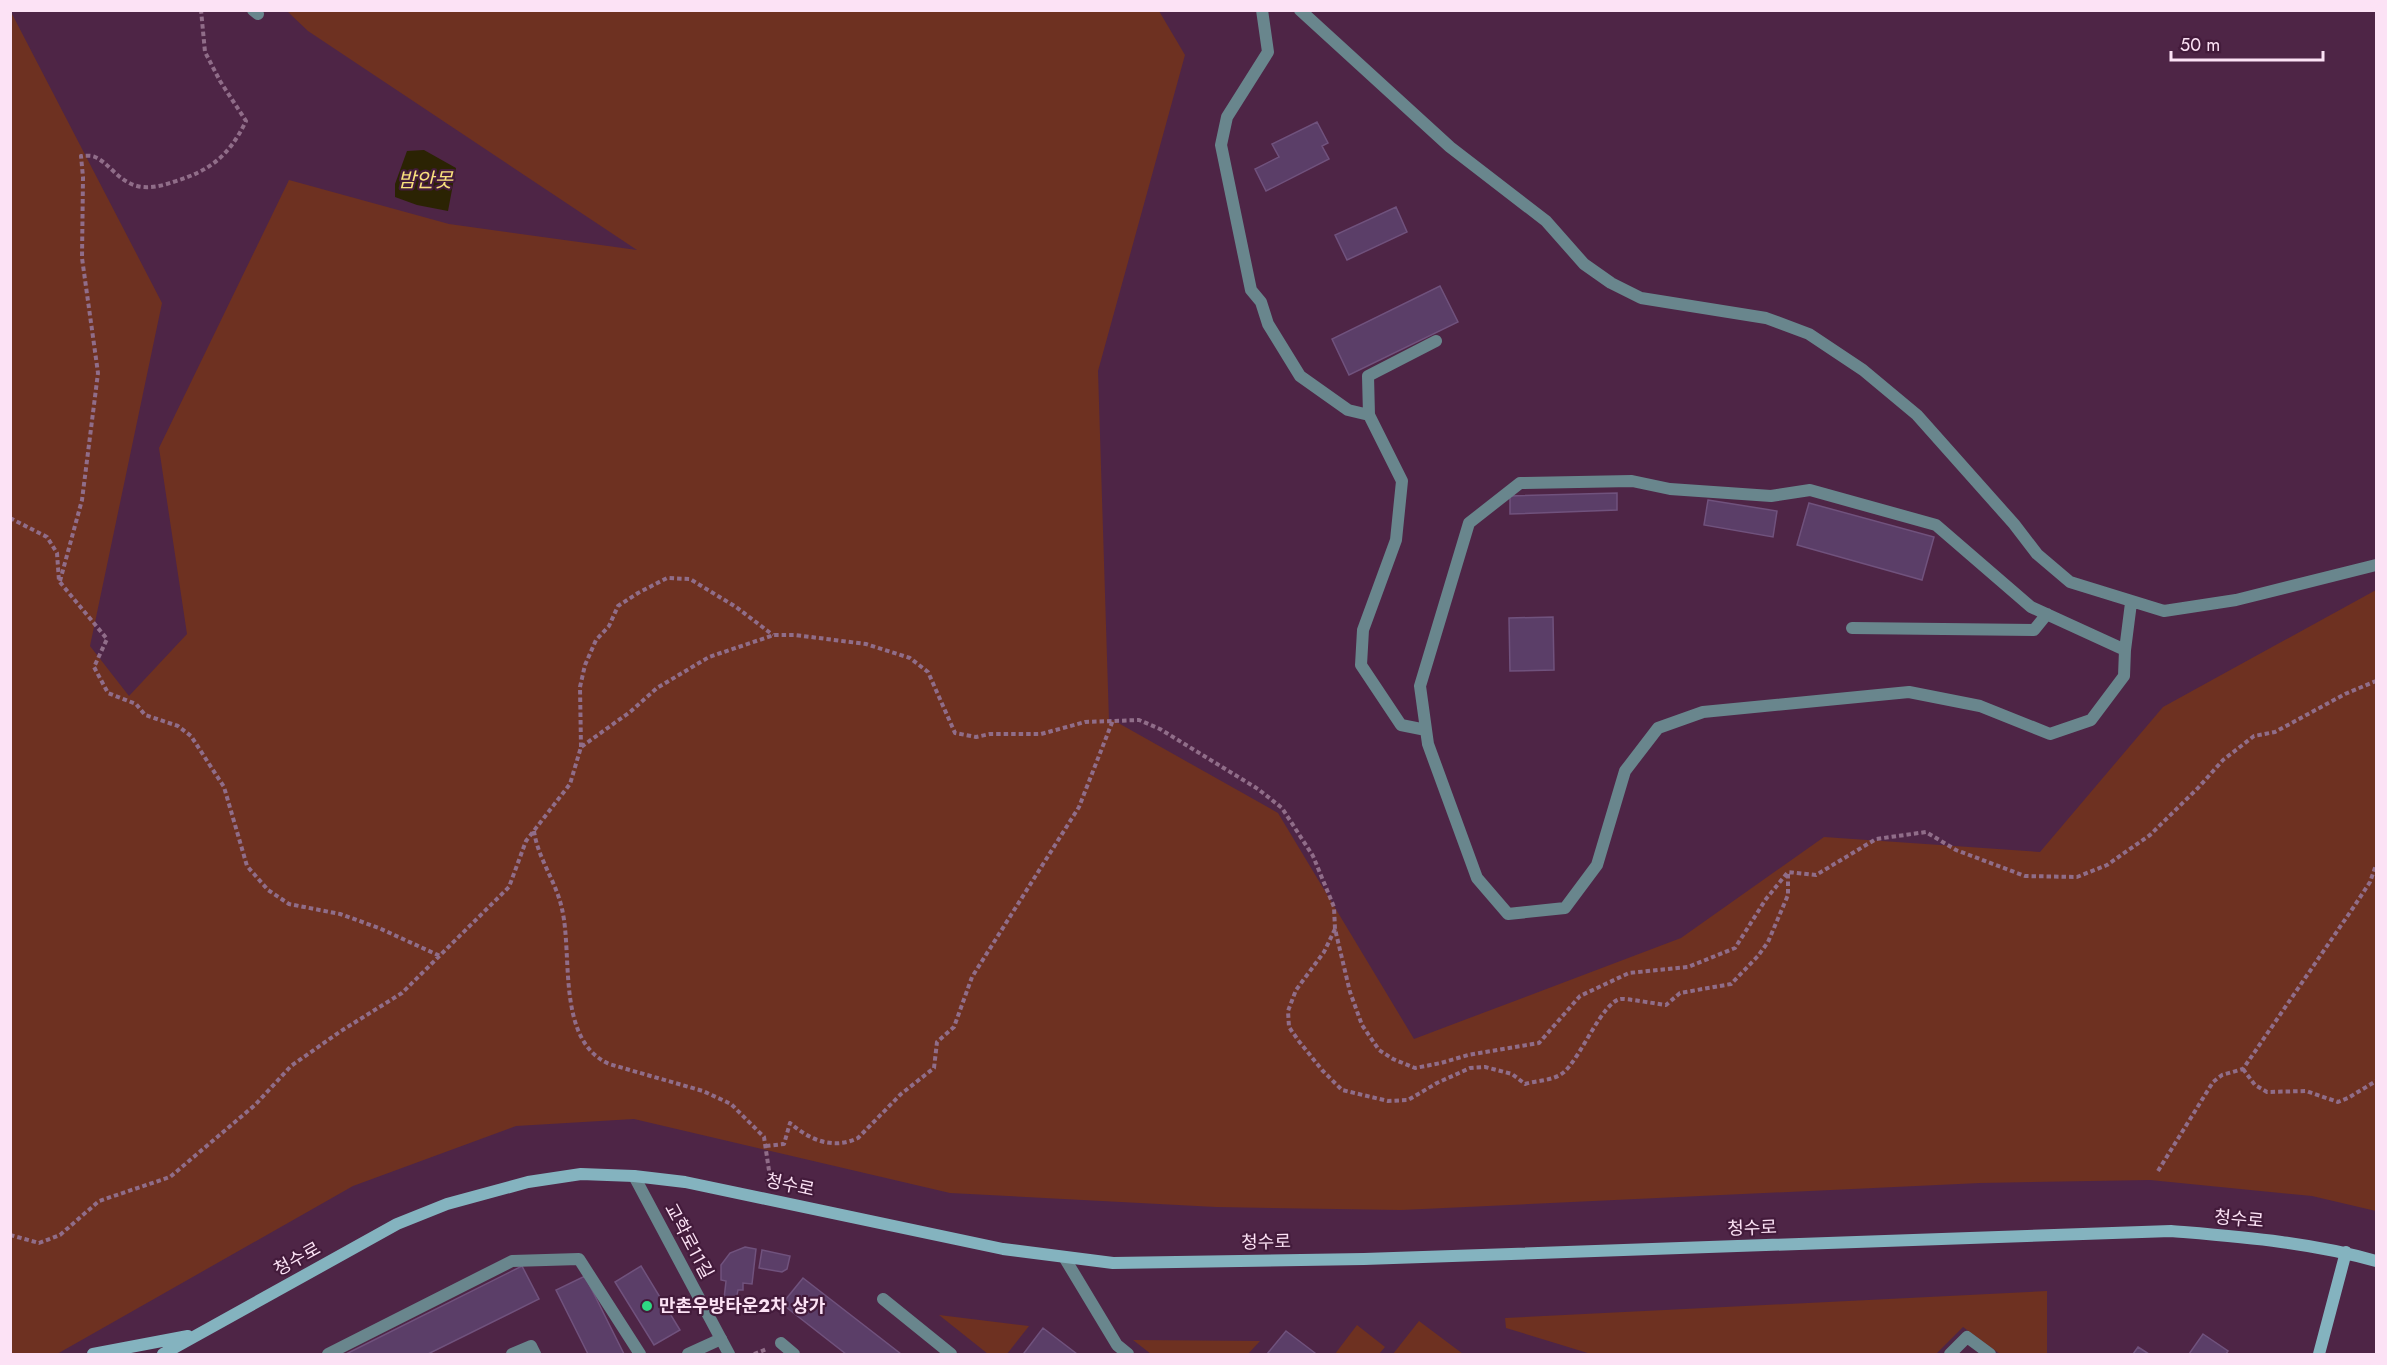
<svg xmlns="http://www.w3.org/2000/svg" width="2387" height="1365" viewBox="0 0 2387 1365" font-family="Jost,'Noto Sans KR',sans-serif">
  <rect width="100%" height="100%" fill="#4e2546"/>
  <path fill="#6e3121" d="M287,11H1159L1185,55L1098,371L1109,721L1113,720L1278,813L1414,1039L1681,938L1824,837L2040,852L2163,707L2376,590V1211L2312,1196L2150,1180L1980,1183L1401,1210L1216,1207L950,1193L634,1119L516,1126L353,1186L57,1354H11V12L162,303L90,646L129,696L187,634L159,448L289,180L449,224L637,250L308,31Z
    M2047,1291V1354H2000L1963,1327L1936,1354H1591L1506,1328L1505,1318Z
    M939,1315L1029,1326L1007,1354H988Z
    M1419,1321L1463,1354H1393Z
    M1357,1325L1385,1347L1379,1354H1335Z
    M1133,1340L1260,1341L1248,1354H1151Z"/>
  <path fill="#2b2303" d="M424,150L456,168L448,211L417,205L395,197V184L407,151Z"/>
  <path fill="#5b3e68" stroke="#70527d" stroke-width="1.5" d="M1317,122L1328,143L1322,146L1329,159L1266,191L1255,169L1279,157L1272,144Z
    M1396,207L1407,232L1347,260L1335,235Z
    M1440,286L1458,322L1349,375L1332,339Z
    M1617,493V510L1510,514V496Z
    M1708,500L1777,511L1773,537L1704,525Z
    M1809,503L1934,537L1922,580L1797,545Z
    M1553,617L1554,670L1510,671L1509,618Z
    M745,1247L756,1249L752,1284L743,1283V1290H738L736,1300L724,1299L726,1281L721,1280V1265L730,1253Z
    M762,1250L790,1256L787,1269L782,1272L759,1268Z
    M522,1266L539,1299L428,1354H346Z
    M641,1266L680,1330L654,1345L615,1282Z
    M585,1276L624,1354H588L556,1290Z
    M803,1278L901,1354H846L782,1304Z
    M1043,1328L1077,1354H1026L1024,1353Z
    M1286,1331L1315,1353L1314,1354H1267Z
    M2203,1334L2228,1351L2226,1354H2189Z
    M2138,1347L2149,1354H2133Z"/>
  <g fill="none" stroke-linecap="round" stroke-linejoin="round">
    <path stroke="#906d89" stroke-width="4" stroke-dasharray="4.5 3" stroke-linecap="butt" d="M10,518L47,537L57,553L59,581L107,639L94,667L108,693L136,704L145,715L178,726L191,736L224,787L247,866L268,890L289,904L340,914L379,928L440,956
      M60,581L82,500L98,373L82,258L83,177L81,156C85,156 91,155 95,157C109,163 118,181 137,186C148,189 162,186 173,182C210,171 229,156 246,121L220,81L205,52L201,10
      M581,747L580,687L585,665L596,640L609,626L618,606L638,593L667,578L690,579L736,607L773,635
      M534,831C538,859 556,881 562,909C573,956 556,1040 609,1064L703,1091L731,1104L764,1137L771,1184
      M1335,929L1324,952L1296,990L1288,1011L1289,1027L1298,1040L1322,1070L1342,1090L1388,1101L1408,1100L1437,1083L1470,1068L1485,1067L1512,1074L1525,1084C1538,1080 1554,1081 1564,1072C1581,1057 1602,1003 1620,999C1625,998 1657,1004 1666,1005L1680,993L1731,984L1758,956L1768,942L1788,895V873
      M2243,1069L2255,1085L2267,1092L2306,1091L2338,1102L2348,1098L2376,1081
      M766,1146L784,1144L790,1123C810,1140 833,1150 858,1138L901,1094L934,1068L937,1042L954,1027L972,977L1079,807L1113,720
      M2158,1171L2213,1082L2222,1075L2243,1069L2355,905L2370,882L2376,865
      M10,1235L39,1243L60,1235L99,1201L170,1177L255,1105L291,1066L341,1031L402,993L509,887L526,841L570,784L581,747L630,712L657,688L709,657L774,635H795L866,644L910,658L928,672L955,733L976,737L990,734H1041L1085,722L1139,720L1160,729L1258,789L1282,808L1313,856L1334,907L1335,929L1350,992L1362,1025L1379,1050L1393,1059L1415,1068L1441,1063L1468,1055L1539,1043L1580,996L1629,973L1688,967L1735,948L1766,899L1788,872L1816,875L1876,839L1926,832L1956,850L2025,876L2077,877L2107,865L2150,835L2198,788L2223,760L2254,736L2275,732L2345,694L2376,681
      M754,1354L767,1349"/>
    <path stroke="#69868d" stroke-width="12" d="M253,10L258,14
      M1262,10L1268,52L1227,117L1221,145L1251,290L1261,302L1268,324L1300,376L1348,410L1369,415
      M1300,10L1450,147L1546,221L1584,264L1611,283L1641,298L1766,318L1809,334L1863,370L1917,415L2014,524L2037,554L2070,582L2164,611L2236,600L2376,565
      M1852,628L2034,630L2047,614
      M2125,650L2031,607L1936,525L1810,490L1771,496L1670,489L1632,481L1520,483L1469,523L1420,686L1428,744L1477,878L1508,914L1565,908L1597,865L1625,771L1658,728L1703,712L1909,692L1980,706L2050,734L2091,720L2124,676L2125,650L2131,603
      M1426,730L1401,725L1361,665L1363,630L1396,540L1402,481L1369,415L1368,376L1436,341
      M1064,1257L1117,1345L1128,1354
      M883,1299L951,1354
      M781,1343L794,1354
      M328,1354L512,1261L579,1259L640,1354
      M512,1354L531,1346L535,1354
      M688,1354L721,1339"/>
    <path stroke="#69868d" stroke-width="12" d="M634,1176L729,1354
      M1950,1354L1967,1337L1990,1354"/>
    <path stroke="#84b3bf" stroke-width="12" d="M93,1354L188,1336
      M163,1354L397,1224L447,1204L528,1182L581,1174L634,1176L685,1182L1003,1249L1113,1263L1364,1259L2171,1231C2241,1237 2310,1242 2376,1261
      M2319,1354L2346,1252"/>
  </g>
  <circle fill="#2ed883" stroke="#431b3b" stroke-width="2" cx="647" cy="1306" r="6"/>
  <g text-anchor="middle" dominant-baseline="central" stroke-width="4.5" stroke-linejoin="round" paint-order="stroke">
    <g font-size="18" fill="#fce2f5" stroke="#431b3b">
      <text transform="translate(790 1185) rotate(12)">청수로</text>
      <text transform="translate(2239 1219) rotate(5)">청수로</text>
      <text transform="translate(1752 1228) rotate(-2)">청수로</text>
      <text transform="translate(689 1241) rotate(62)">교학로11길</text>
      <text transform="translate(1266 1242) rotate(-1)">청수로</text>
      <text transform="translate(297 1259) rotate(-29)">청수로</text>
    </g>
    <g font-size="18" font-weight="bold" fill="#fce2f5" stroke="#431b3b" text-anchor="start">
      <text x="659" y="1306">만촌우방타운2차 상가</text>
    </g>
    <g font-size="20" font-style="italic" fill="#f9e07d" stroke="#431b3b">
      <text x="425" y="180">밤안못</text>
    </g>
  </g>
  <rect width="2387" height="1365" fill="none" stroke="#fce2f5" stroke-width="24"/>
  <path d="M2171 51v9h152v-9" fill="none" stroke="#fce2f5" stroke-width="3"/>
  <text x="2180" y="51" font-size="18" fill="#fce2f5" stroke="#431b3b" stroke-width="4.5" paint-order="stroke">50 m</text>
</svg>
